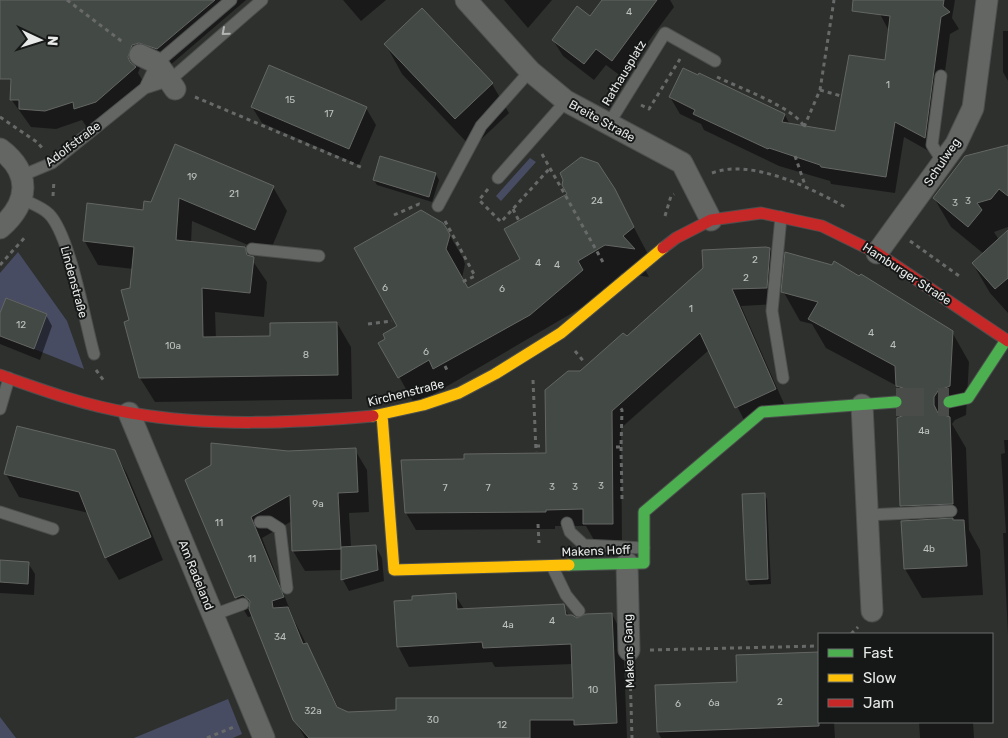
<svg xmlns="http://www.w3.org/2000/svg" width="1008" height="738" viewBox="0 0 1008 738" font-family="Rubik,sans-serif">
  <rect width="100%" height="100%" fill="#2e302e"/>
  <path fill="#484c62" d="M530,158L536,162L501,201L496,196Z
    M18,252L67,321L84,369L34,349L47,314L7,298L0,313V273Z
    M228,699L242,734L233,738H134Z
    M0,717L16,738H0Z"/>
  <path fill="#0007" d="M0,0H246L168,67L142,63L138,73L146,86L106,120L86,126L82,120L56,129L31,127L11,99L16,35L0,34Z
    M343,0H386L361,21Z
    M504,0H552L528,28Z
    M604,0H670L674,7L622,77L606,65L594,80L563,56L553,40L591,17Z
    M878,0H955L952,18L959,29L950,34L934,154L904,137L895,193L831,184L830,181L779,166L704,130L701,124L680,114L670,97L785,115L790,125L836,132L886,62L889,31L880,14Z
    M422,10L492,84L509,113L472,148L402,74L386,45Z
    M1003,31H1008V81L1003,72Z
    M252,107L366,108L376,125L359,165L262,123Z
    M176,146L273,187L287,211L269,254L192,221L191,243L244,248L267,282L264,317L215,312L216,339L271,338L337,323L351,347L352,399L155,402L140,378L130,321L134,269L98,265L84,240L144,211L151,203Z
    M1008,146V227L994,232L999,240L1008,236V313L990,293L973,264L984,254L951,227L934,198Z
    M381,157L436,174L439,180L432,202L377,185L374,180Z
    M614,190L649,256L641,262L649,277L622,273L598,298L415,405L380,343L387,339L398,327L446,229L463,258L465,264L462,278L468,289L522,259Z
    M770,249L779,266L776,304L741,306L785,406L746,424L709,350L621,428L622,540H594L586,526H555V529L416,530L406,513L466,460L547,455L581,372L626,338Z
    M783,291L952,332L969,362L966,415L955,420L952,424L966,448L969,530L980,550L983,595L922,598L905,569L911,522L902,506L905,416L911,410L897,386L826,348L812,324L800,321Z
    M46,315L52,326L40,360L0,344V316Z
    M1004,440H1008V635L1003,533H1006L1001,454L1005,453Z
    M355,450L367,470L369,512L349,513L351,547H376L382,558L384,581L349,591L343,580L342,570L305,571L293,551L292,521L262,538L293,618L339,709L348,713L575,699L573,664L495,667L492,662L409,667L398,646L413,601L455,595L464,609L563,606L569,616L577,620L612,614L623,635L627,738H305L294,719L253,616L248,617L236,597L187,481L288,452Z
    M114,451L127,474L163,560L119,580L106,558L89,513L19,497L6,474Z
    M764,494L767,499L771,584L750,585L747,580L743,495Z
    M0,561L28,563L35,574L34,595L0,593Z
    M819,653V722H834L835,738H661L658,732L739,683L738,656Z
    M919,722H973L974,738H920Z"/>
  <path fill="#434945" stroke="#646664" d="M0,0H215L157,49L139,43L132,45L128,57L130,62L136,67L96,102L74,109L73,102L45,111L19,109V100H10L11,79H0Z
    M602,0H657L612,61L596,49L584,64L552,40L577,6L590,16Z
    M853,0H944L943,6L950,12L941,17L925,138L895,122L886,177L821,167L820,165L769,148L768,149L693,114L695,110L669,97L683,68L698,75L699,73L785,114L782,122L835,131L849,55L885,60L890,16L852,11Z
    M422,8L493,83L455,119L384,44Z
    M269,65L367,107L349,149L251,107Z
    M175,144L274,186L255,230L179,198L176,240L245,247L247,255L254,257L250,293L202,288L203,337L270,336V323L337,322L338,375L139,378L124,322L129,320L121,290L130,288L134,247L83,241L87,203L143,210L144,201L151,202Z
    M1008,145V196L999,189L991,199L977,203L982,210L968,227L933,198L965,156Z
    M380,156L436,173L429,197L373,180Z
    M581,157L598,163L615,189L634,227L623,236L635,249L605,245L578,261L583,270L530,315L433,369L429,360L398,378L378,343L385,339L383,334L397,326L354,248L421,210L443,223L447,229L450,235L446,249L468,288L520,259L504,229L567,194L562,185L563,180L560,173Z
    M1008,230V278L995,289L972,263Z
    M766,247L770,248L767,288L732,289L776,389L735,408L700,333L612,411L613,524H583V509L546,510V512L405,513L401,460L464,459V454L546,453L545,390L568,371H580L623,333L627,336L703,268L702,250Z
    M785,252L832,265L834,261L859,276L861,274L953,331L950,386L938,391L934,397V405L938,413L950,417L953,504L900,506L897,418L904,415L910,409L912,401L909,394L903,388L896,386L895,366L808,319L818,302L781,292Z
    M6,298L47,314L34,349L0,336V313Z
    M17,426L115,450L151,537L105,558L79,492L4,474Z
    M211,443L288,451L356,448L358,492L338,493L341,549L292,551L290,495L251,517L284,597L272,601L273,608L288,607L303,644L307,643L337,707L348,712L396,710V698H573L571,644L483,648L482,642L397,647L394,601L412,600V596L456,593L457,609L564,604L566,615H572L577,618L586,614L612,613L617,723L574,725V720H530V738H309L293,720L249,609L250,601L243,595L235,598L185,480L211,465Z
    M765,493L768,579L746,580L742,494Z
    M953,518V520H964L967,566L904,569L901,521Z
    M376,545L378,570L341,580V547Z
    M0,560L29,562L28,584L0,582Z
    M819,652V726L657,732L655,685L737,682L736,655Z"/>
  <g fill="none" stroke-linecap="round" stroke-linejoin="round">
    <path stroke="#4a4c4a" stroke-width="28" stroke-dasharray="28 14" stroke-linecap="butt" d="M896,402H949"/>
    <g stroke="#4c4f4d" stroke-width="13">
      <path id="lane" d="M941,76L932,145L943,162
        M145,88L157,63L231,0
        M608,125L665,33L715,61
        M21,176L52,163L145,88L170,80L262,0
        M498,178L566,101
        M22,199C30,203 42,207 49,214C70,235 85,322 94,354
        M438,206L481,126L530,71
        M781,217L772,311L783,378
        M252,249L319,256
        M0,409L9,378
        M0,512L53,529
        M867,515L951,511
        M260,522H269L280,529L287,588
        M567,523L570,532L584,545L644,548
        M552,566L566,595L579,611
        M213,615L243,604"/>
    </g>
    <g stroke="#4c4f4d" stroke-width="23">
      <path id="street" d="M466,0L530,71L566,101L682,163L711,220
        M140,55L157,63L175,89
        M0,149C32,173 29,203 0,228
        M877,253L956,144L973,108L987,0
        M862,405L872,611
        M129,413L264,738
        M627,563L629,650"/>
    </g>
    <g stroke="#4c4f4d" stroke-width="13">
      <path id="fast" d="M949,402L968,398L1006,340
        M569,565L644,563V512L762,412L896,402"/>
    </g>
    <g stroke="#4c4f4d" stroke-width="13">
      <path id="slow" d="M382,415L394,570L569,565
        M373,416L423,405L459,393L495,374L561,333L663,248"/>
    </g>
    <g stroke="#4c4f4d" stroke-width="13">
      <path id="jam" d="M663,248L676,238L711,220L761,213L822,226L877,253L1008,341
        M0,375C42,390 86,406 131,413C210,427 293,423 373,416"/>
    </g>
    <path stroke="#686a69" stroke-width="3" stroke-dasharray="4 4" stroke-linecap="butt" d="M67,0L124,43
      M717,77C737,87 796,108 804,127
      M820,90L841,96
      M195,97L363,168
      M641,105L649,109L680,59
      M0,117L37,142L43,149
      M804,127L820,90L834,0
      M542,154L604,264
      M795,156L805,185
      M712,173C751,158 811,188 845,207
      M488,189L479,200L501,222L550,168
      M53,196L54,180
      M513,209L519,221
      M394,215L419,204L423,205
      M665,216L671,196L674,194
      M445,221L475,276L462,282
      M910,241L962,278
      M0,265L26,236
      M368,324L392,321
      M575,351L585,363
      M445,366L448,372
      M96,370L104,381
      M533,380L536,452
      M536,446H543
      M616,447H621L622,410L620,407
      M621,447L622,499
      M538,524L539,543
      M851,634L858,627
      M650,650L819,646
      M630,671L632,738
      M207,738L236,726"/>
    <use href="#lane" stroke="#646664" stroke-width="11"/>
    <use href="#street" stroke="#646664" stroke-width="21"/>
    <use href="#fast" stroke="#4caf50" stroke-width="11"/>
    <use href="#slow" stroke="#ffc107" stroke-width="11"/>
    <use href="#jam" stroke="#c62828" stroke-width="11"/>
  </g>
  <defs><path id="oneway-chevron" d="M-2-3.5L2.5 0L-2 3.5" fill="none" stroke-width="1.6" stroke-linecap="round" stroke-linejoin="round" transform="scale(1.25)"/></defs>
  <use stroke="#b2b5b3" href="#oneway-chevron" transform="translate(225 32) rotate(139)"/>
  <g text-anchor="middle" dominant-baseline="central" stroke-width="4" stroke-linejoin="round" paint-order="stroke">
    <g font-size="10" fill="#bdc1be">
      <text x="629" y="12">4</text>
      <text x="888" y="85">1</text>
      <text x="290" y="100">15</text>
      <text x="329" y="114">17</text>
      <text x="192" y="177">19</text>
      <text x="234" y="194">21</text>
      <text x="597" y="201">24</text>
      <text x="968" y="201">3</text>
      <text x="955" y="203">3</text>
      <text x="755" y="260">2</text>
      <text x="538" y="263">4</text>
      <text x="557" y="265">4</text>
      <text x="746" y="278">2</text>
      <text x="385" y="288">6</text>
      <text x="502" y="289">6</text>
      <text x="691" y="309">1</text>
      <text x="21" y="325">12</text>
      <text x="871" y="333">4</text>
      <text x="893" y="345">4</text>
      <text x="173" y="346">10a</text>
      <text x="426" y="352">6</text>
      <text x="306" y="355">8</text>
      <text x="924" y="431">4a</text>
      <text x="601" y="486">3</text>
      <text x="552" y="487">3</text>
      <text x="575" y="487">3</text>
      <text x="445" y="488">7</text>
      <text x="488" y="488">7</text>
      <text x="318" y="504">9a</text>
      <text x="219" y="523">11</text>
      <text x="929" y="549">4b</text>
      <text x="252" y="559">11</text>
      <text x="552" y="621">4</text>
      <text x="508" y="625">4a</text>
      <text x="280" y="637">34</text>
      <text x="593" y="690">10</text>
      <text x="780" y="702">2</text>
      <text x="714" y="703">6a</text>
      <text x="678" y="704">6</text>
      <text x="313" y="711">32a</text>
      <text x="433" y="720">30</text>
      <text x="502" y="725">12</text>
    </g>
    <g font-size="12" fill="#e6e9e7" stroke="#161817">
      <text transform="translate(624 73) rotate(-59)">Rathausplatz</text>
      <text transform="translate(602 121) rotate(29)">Breite Straße</text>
      <text transform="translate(73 144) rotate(-37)">Adolfstraße</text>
      <text transform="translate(942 162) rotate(-56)">Schulweg</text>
      <text transform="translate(907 274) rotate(33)">Hamburger Straße</text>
      <text transform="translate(74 282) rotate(75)">Lindenstraße</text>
      <text transform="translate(406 393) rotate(-14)">Kirchenstraße</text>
      <text transform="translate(596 551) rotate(-2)">Makens Hoff</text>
      <text transform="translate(196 575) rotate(68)">Am Radeland</text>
      <text transform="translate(629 651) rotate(-92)">Makens Gang</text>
    </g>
  </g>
  <rect x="818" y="633" width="175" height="90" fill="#161817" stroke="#696c6a"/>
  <rect x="828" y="649" width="25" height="8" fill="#4caf50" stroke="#696c6a"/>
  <text x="863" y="658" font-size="15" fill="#e6e9e7">Fast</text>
  <rect x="828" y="674" width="25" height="8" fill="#ffc107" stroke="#696c6a"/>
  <text x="863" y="683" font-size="15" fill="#e6e9e7">Slow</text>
  <rect x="828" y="699" width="25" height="8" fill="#c62828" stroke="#696c6a"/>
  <text x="863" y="708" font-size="15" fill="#e6e9e7">Jam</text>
  <g transform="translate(40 40) rotate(94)" stroke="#161817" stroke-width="4" paint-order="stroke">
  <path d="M0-4L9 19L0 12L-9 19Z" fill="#e6e9e7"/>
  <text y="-8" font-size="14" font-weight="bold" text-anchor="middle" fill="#e6e9e7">N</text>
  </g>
</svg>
